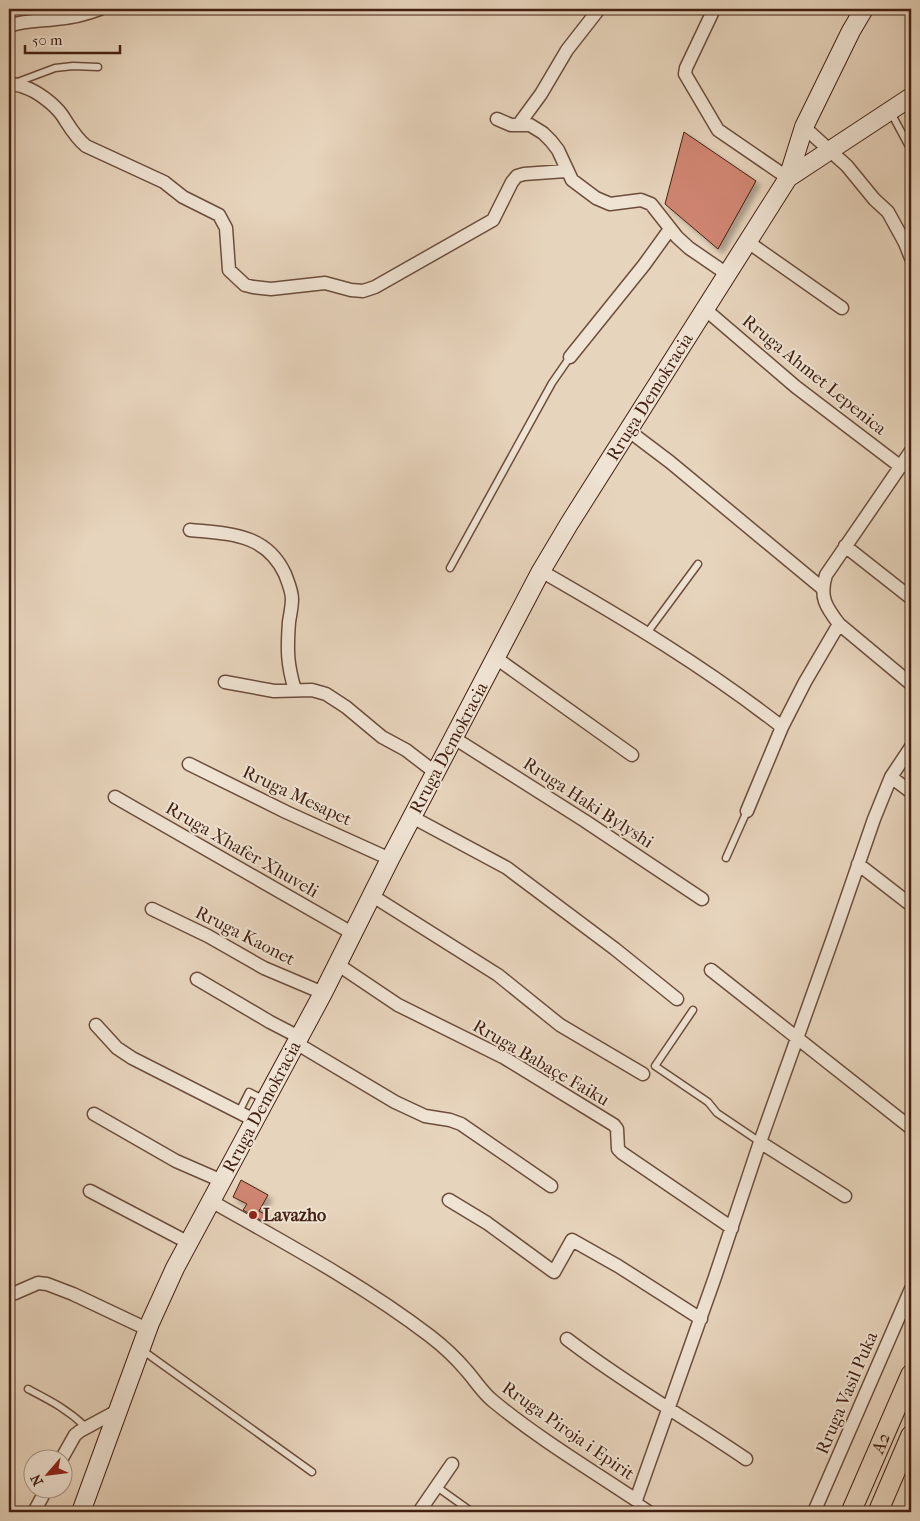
<svg xmlns="http://www.w3.org/2000/svg" width="920" height="1521" viewBox="0 0 920 1521" font-family="'IM FELL French Canon',serif">
  <defs>
    <filter id="shadow"><feDropShadow dx="4.5" dy="4.5" stdDeviation="2.5" flood-color="#0004"/></filter>
  </defs>
  <rect width="100%" height="100%" fill="#e7d4bc"/>
  <filter id="stains"><feTurbulence type="fractalNoise" baseFrequency=".004" numOctaves="4"/><feColorMatrix values="0 0 0 0 .2 0 0 0 0 .09 0 0 0 0 .02 0 0 0 .5 -.17"/></filter>
  <radialGradient id="worn" r=".72"><stop offset=".6" stop-color="#630" stop-opacity="0"/><stop offset="1" stop-color="#630" stop-opacity=".3"/></radialGradient>
  <path fill="#cf8571" stroke="#432012" filter="url(#shadow)" d="M684,132L756,181L718,249L665,204Z
    M241,1180L268,1195L259,1211L266,1215L262,1221L243,1210L247,1204L233,1197Z"/>
  <g fill="none" stroke-linecap="round" stroke-linejoin="round">
    <g stroke="#6c4d3c" stroke-width="9">
      <path id="service" d="M15,83L55,68L73,66L98,67
        M890,111L911,150
        M450,568L552,383L570,357
        M647,633L698,564
        M726,858L747,811
        M693,1010L655,1066L708,1102L717,1113L760,1142
        M239,1112L249,1092L263,1099
        M142,1350L312,1472
        M28,1389C51,1401 67,1409 86,1427
        M437,1487L472,1512
        M636,1500L654,1512"/>
    </g>
    <g stroke="#6c4d3c" stroke-width="15">
      <path id="minor" d="M714,9L686,68L685,74L718,130L788,178
        M9,26C25,20 40,21 56,19C71,18 87,14 100,9
        M9,83C14,85 19,85 24,87C37,91 54,104 62,115C70,127 75,137 86,146L164,182L183,197L219,215L226,228L229,270L245,285L253,287L271,289L325,283L351,290L363,291L375,287L493,220L512,182L517,176L524,174L566,171
        M497,119L511,125H530L543,133L551,141L558,150L572,180L596,198L610,204L641,200L651,204L677,237L689,248L727,274
        M519,124L541,94L567,50L599,9
        M804,127L847,166L874,199L888,212L905,243L911,258
        M748,242L842,308
        M706,310L796,387L901,467
        M570,357L644,265L670,229
        M629,431L670,462L822,588
        M911,451L826,575C819,597 826,607 839,624L911,684
        M190,530C229,534 266,533 285,574C288,582 292,591 292,599C292,607 290,615 289,622C287,650 287,664 295,690
        M845,546L911,598
        M541,571C625,619 705,667 782,727
        M496,658L632,755
        M225,682L274,691L312,690L326,694L346,707L382,737L406,750L436,773
        M454,738L585,821L702,899
        M189,764L286,812L390,859
        M891,777L911,792
        M115,797L352,933
        M747,811L782,727L805,682L839,624
        M412,817L507,868L615,949L677,999
        M858,864L911,905
        M371,895L498,975L560,1025L643,1074
        M152,909L208,936L264,968L323,993
        M337,964L398,1005L503,1057L614,1125L617,1129L618,1149L622,1153L732,1228
        M711,970L911,1128
        M197,979L270,1022L299,1037
        M96,1025L117,1048L132,1058L254,1120
        M296,1043L395,1102L425,1116L450,1120L461,1124L551,1186
        M94,1114L176,1161L222,1181
        M760,1142L845,1196
        M90,1191L189,1243
        M449,1200L487,1223L554,1272L572,1240L618,1266L701,1319
        M211,1201C285,1243 362,1284 430,1336C443,1346 455,1357 466,1370C475,1380 482,1392 493,1401C538,1438 588,1468 636,1500L715,1277L760,1142L835,932L874,819L891,777L911,747
        M15,1293L38,1283L47,1284L73,1294L147,1329
        M567,1339C624,1383 686,1418 746,1459
        M62,1458L75,1435L80,1431L117,1411
        M34,1512L47,1488
        M419,1512L452,1464
        M814,1512L911,1289"/>
    </g>
    <g stroke="#432012" stroke-width="20">
      <path id="secondary" d="M788,178L911,97
        M81,1512L150,1323L175,1268L323,993L390,859L541,571L569,524L788,178L804,127L851,31L864,9"/>
    </g>
    <g stroke="#432012" stroke-width="21">
      <g id="primary">
        <path id="s1" d="M851,1512L911,1374"/>
        <path d="M878,1512L911,1435"/>
      </g>
    </g>
    <use href="#service" stroke="#efe3d3" stroke-width="6"/>
    <use href="#minor" stroke="#efe3d3" stroke-width="12"/>
    <use href="#secondary" stroke="#efe3d3" stroke-width="18"/>
    <use href="#primary" stroke="#e7d4bc" stroke-width="19"/>
  </g>
  <circle fill="#8f2418" stroke="#efe3d3" stroke-width="2" cx="253" cy="1215" r="5"/>
  <g text-anchor="middle" dominant-baseline="central" stroke-width="4" stroke-linejoin="round" paint-order="stroke">
    <g font-size="18" fill="#432012" stroke="#efe3d3">
      <text transform="translate(814 375) rotate(39)">Rruga Ahmet Lepenica</text>
      <text transform="translate(650 397) rotate(-58)">Rruga Demokracia</text>
      <text transform="translate(449 748) rotate(-62)">Rruga Demokracia</text>
      <text transform="translate(297 796) rotate(25)">Rruga Mesapet</text>
      <text transform="translate(588 803) rotate(33)">Rruga Haki Bylyshi</text>
      <text transform="translate(242 850) rotate(30)">Rruga Xhafer Xhuveli</text>
      <text transform="translate(245 936) rotate(27)">Rruga Kaonet</text>
      <text transform="translate(541 1063) rotate(30)">Rruga Babaçe Faiku</text>
      <text transform="translate(262 1107) rotate(-62)">Rruga Demokracia</text>
      <text transform="translate(847 1393) rotate(-67)">Rruga Vasil Puka</text>
      <text transform="translate(568 1431) rotate(35)">Rruga Piroja i Epirit</text>
      <text stroke="none"><textPath href="#s1" startOffset="75">A2</textPath></text>
    </g>
    <g font-size="18" font-weight="bold" fill="#432012" stroke="#efe3d3" text-anchor="start">
      <text x="263" y="1215">Lavazho</text>
    </g>
  </g>
  <rect width="920" height="1521" fill="none" stroke="#e7d4bc" stroke-width="30"/>
  <rect x="10" y="10" width="900" height="1501" fill="none" stroke="#432012" stroke-width="2.5"/>
  <rect x="15" y="15" width="890" height="1491" fill="none" stroke="#432012"/>
  <g transform="translate(48 1474) rotate(242)"><circle r="24" fill="#efe3d3" stroke="#aa9586"/>
  <path d="M0-4L9 19L0 12L-9 19Z" fill="#8f2418"/>
  <text y="-8" font-size="14" font-weight="bold" text-anchor="middle" fill="#432012">N</text>
  </g>
  <path d="M25 45v8h95v-8" fill="none" stroke="#432012" stroke-width="2.5"/>
  <text x="32" y="45" font-size="15" fill="#432012" stroke="#efe3d3" stroke-width="4" paint-order="stroke">50 m</text>
  <rect width="100%" height="100%" filter="url(#stains)"/>
  <rect width="100%" height="100%" fill="url(#worn)"/>
</svg>
